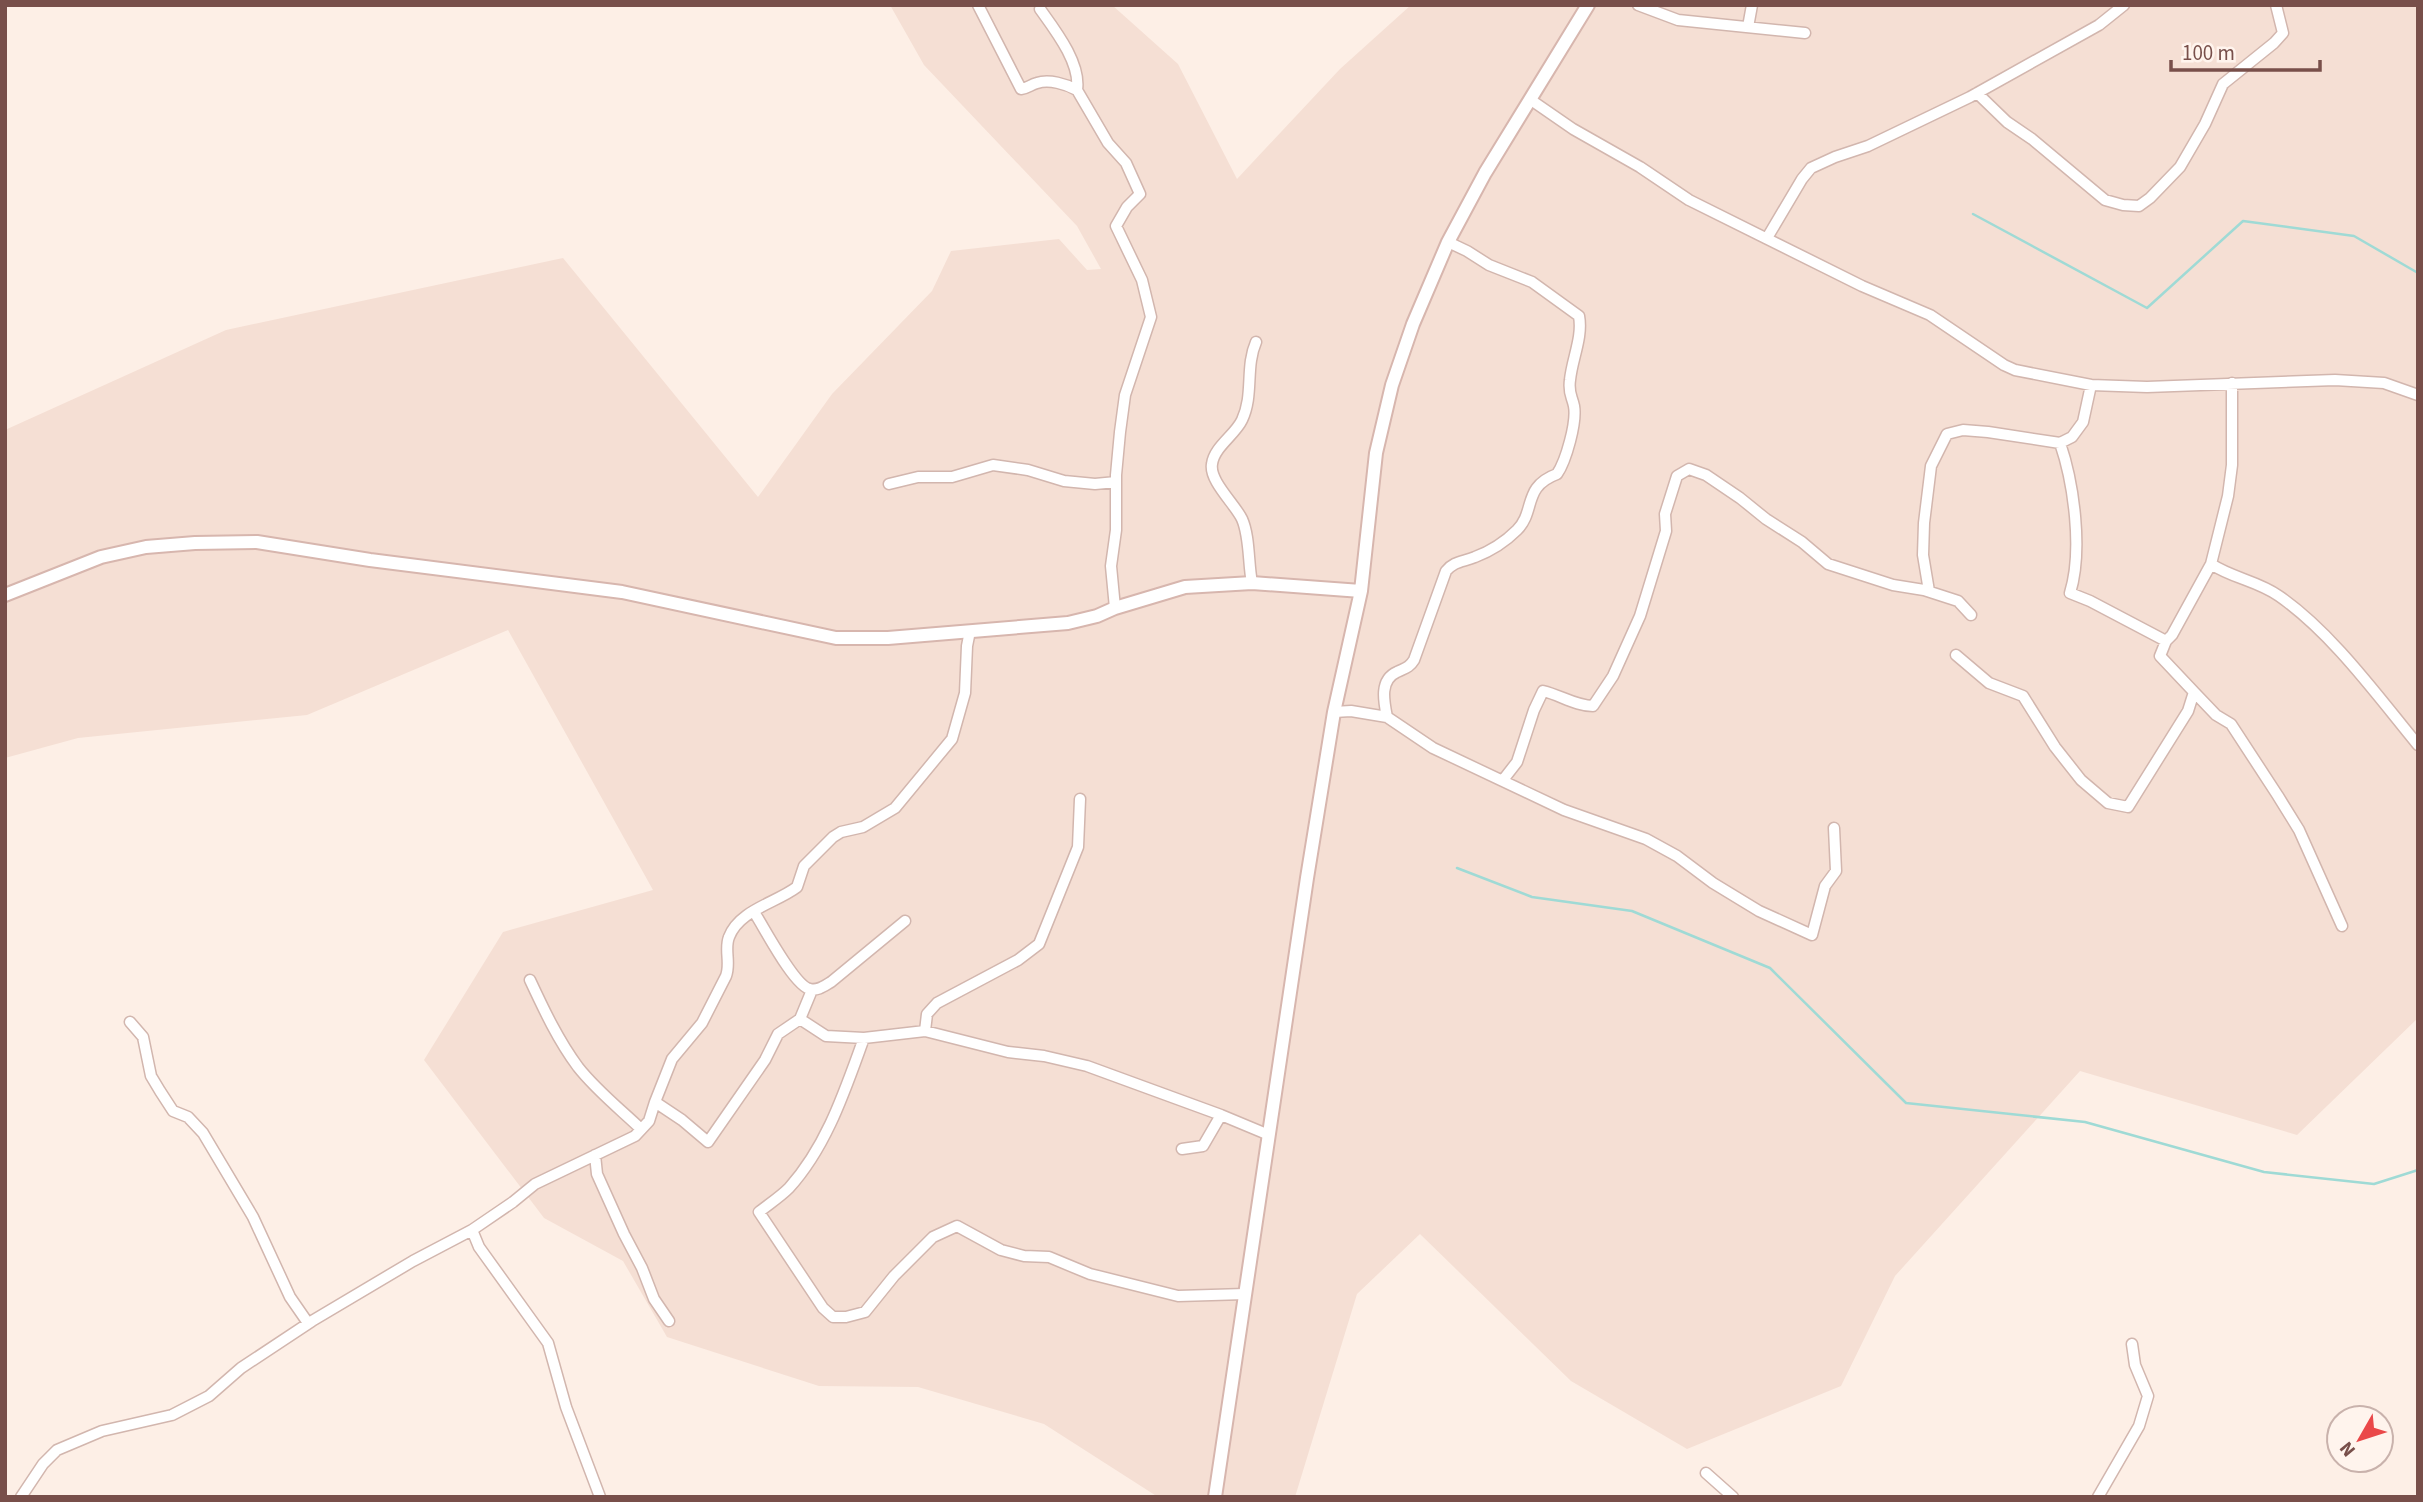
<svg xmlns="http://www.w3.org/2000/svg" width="2423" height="1502" viewBox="0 0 2423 1502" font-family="'Source Sans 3',sans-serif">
  <rect width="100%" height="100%" fill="#fdefe6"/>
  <path fill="#f5dfd4" d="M890,5H1112L1178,64L1237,179L1340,69L1411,5H2418V1018L2297,1135L2080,1071L1895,1276L1841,1386L1687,1449L1571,1381L1420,1234L1357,1294L1295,1497H1158L1044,1424L918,1387L819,1386L667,1337L623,1261L544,1218L424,1060L503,932L653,890L508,630L307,715L78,738L5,758V430L226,330L563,258L758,497L832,394L932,291L951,251L1059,239L1087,270L1101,269L1077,226L924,65Z"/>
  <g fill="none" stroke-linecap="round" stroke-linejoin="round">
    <path stroke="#9fdad5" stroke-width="2.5" d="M1973,214L2147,308L2243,221L2354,236L2418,273
      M1457,868L1532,897L1632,911L1770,968L1906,1103L2085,1122L2264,1172L2374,1184L2418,1170"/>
    <g stroke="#d2b6ae" stroke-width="13">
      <path id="street" d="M978,5L1021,89C1028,88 1030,85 1037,83C1049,79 1066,84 1077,90L1108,143L1126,163L1140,194L1127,207L1116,226L1142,280L1151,317L1125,395L1120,432L1116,475V530L1111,566L1115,608
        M1638,5L1678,20L1805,33
        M1040,9C1055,30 1081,63 1077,90
        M1748,27L1752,5
        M1977,93L2007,122L2032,139L2105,200L2123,205L2139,206L2150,198L2180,167L2205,124L2223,84L2274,43L2283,33L2276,5
        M1531,100L1573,129L1640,167L1689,200L1862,286L1930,315L2004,365L2015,370L2091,385L2147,387L2335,380L2384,383L2418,395
        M1767,238L1802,179L1811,168L1835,157L1868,146L1970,97L2099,25L2124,5
        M2232,383V465L2228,496L2211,564C2232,578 2258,581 2279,596C2332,633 2376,694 2418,745
        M2060,443C2074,484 2083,551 2070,593L2090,601L2166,641L2172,635L2211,564
        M889,484L918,477H952L993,465L1028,470L1064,481L1095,484L1116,482
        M1252,583C1248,563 1250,537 1242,519C1235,504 1209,481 1212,464C1214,447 1235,435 1242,420C1254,395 1245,367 1256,342
        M1929,591L1923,555L1924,523L1931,466L1947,434L1963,430L1988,432L2060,443L2072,437L2083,422L2091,385
        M1956,655L1989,683L2023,696L2055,747L2081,780L2108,803L2128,807L2188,711L2194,692L2160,656L2166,641
        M2194,692L2216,715L2231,724L2278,796L2299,830L2342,926
        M1334,712L1351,711L1387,717L1433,748L1564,810L1646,839L1677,856L1713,883L1759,911L1812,935L1825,886L1836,871L1834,828
        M1387,717C1384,702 1379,680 1397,672C1405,668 1409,668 1414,660L1446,571C1454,561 1463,562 1475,557C1491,551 1505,542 1517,530C1536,511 1522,487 1557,474C1566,461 1577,422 1574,406C1572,396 1568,393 1570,380C1572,359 1583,337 1579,316L1532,282L1489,265L1467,251L1448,242
        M1503,780L1517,762L1534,710L1543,691C1560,695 1576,706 1593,706L1613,676L1640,616L1666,531L1665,514L1677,476L1689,469L1706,475L1740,498L1766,519L1802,542L1828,564L1893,585L1924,590L1958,601L1971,615
        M1080,799L1078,847L1039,944L1018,960L937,1003L927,1014L925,1031L1008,1052L1044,1056L1087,1066L1221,1115L1269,1135
        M754,912C764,927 794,986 810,989C818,991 824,986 831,982L905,921
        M530,980C544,1010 558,1040 578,1067C596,1090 620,1109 641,1129
        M800,1019L812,990
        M130,1022L143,1037L151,1076L160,1091L173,1111L188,1117L203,1133L253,1217L290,1297L308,1323
        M864,1038C845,1090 827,1146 789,1188C780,1197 769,1204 759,1212L823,1308L833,1317H846L865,1312L894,1276L933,1237L957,1226L1001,1250L1024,1256L1049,1257L1090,1274L1178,1296L1245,1294
        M655,1102L672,1059L702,1023L726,976C731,963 724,949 729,937C739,910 776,903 797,887L804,866L833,837L841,832L863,827L895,808L952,739L965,693L967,646L970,631
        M1182,1149L1203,1146L1221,1115
        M595,1155L597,1174L624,1234L642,1268L654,1299L669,1321
        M472,1230L513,1202L535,1184L635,1136L649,1121L655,1102L682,1120L708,1142L765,1060L778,1034L800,1019L826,1036L864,1038L925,1031
        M1706,1473L1733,1497
        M21,1497L43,1464L57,1450L102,1431L172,1415L209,1396L241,1368L312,1321L413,1261L472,1230L479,1247L548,1343L566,1407L600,1497
        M2098,1497L2139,1426L2148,1396L2135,1365L2132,1344"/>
    </g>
    <g stroke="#d7b6ae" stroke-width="16">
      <path id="secondary" d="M5,595L101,557L146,547L195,543L257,542L370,560L622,592L836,638H888L1068,623L1097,616L1115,608L1185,587L1252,583L1361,591
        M1215,1497L1307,878L1334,712L1361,591L1376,453L1392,385L1413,324L1448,242L1485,173L1588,5"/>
    </g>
    <use href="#street" stroke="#fff" stroke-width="10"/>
    <use href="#secondary" stroke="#fff" stroke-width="12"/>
  </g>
  <rect width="2423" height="1502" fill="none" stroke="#784f4a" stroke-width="14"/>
  <g transform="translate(2360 1439) rotate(231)"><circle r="33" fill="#fff4ed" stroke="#c9b2ac" stroke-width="2"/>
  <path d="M0-5L12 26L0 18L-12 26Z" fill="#ea4849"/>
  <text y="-10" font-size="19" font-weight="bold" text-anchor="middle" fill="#784f4a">N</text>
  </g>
  <path d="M2171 60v10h149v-10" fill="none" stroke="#784f4a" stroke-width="3.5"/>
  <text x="2182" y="60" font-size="21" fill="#784f4a" stroke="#fff4ed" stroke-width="5" paint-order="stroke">100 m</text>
</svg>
